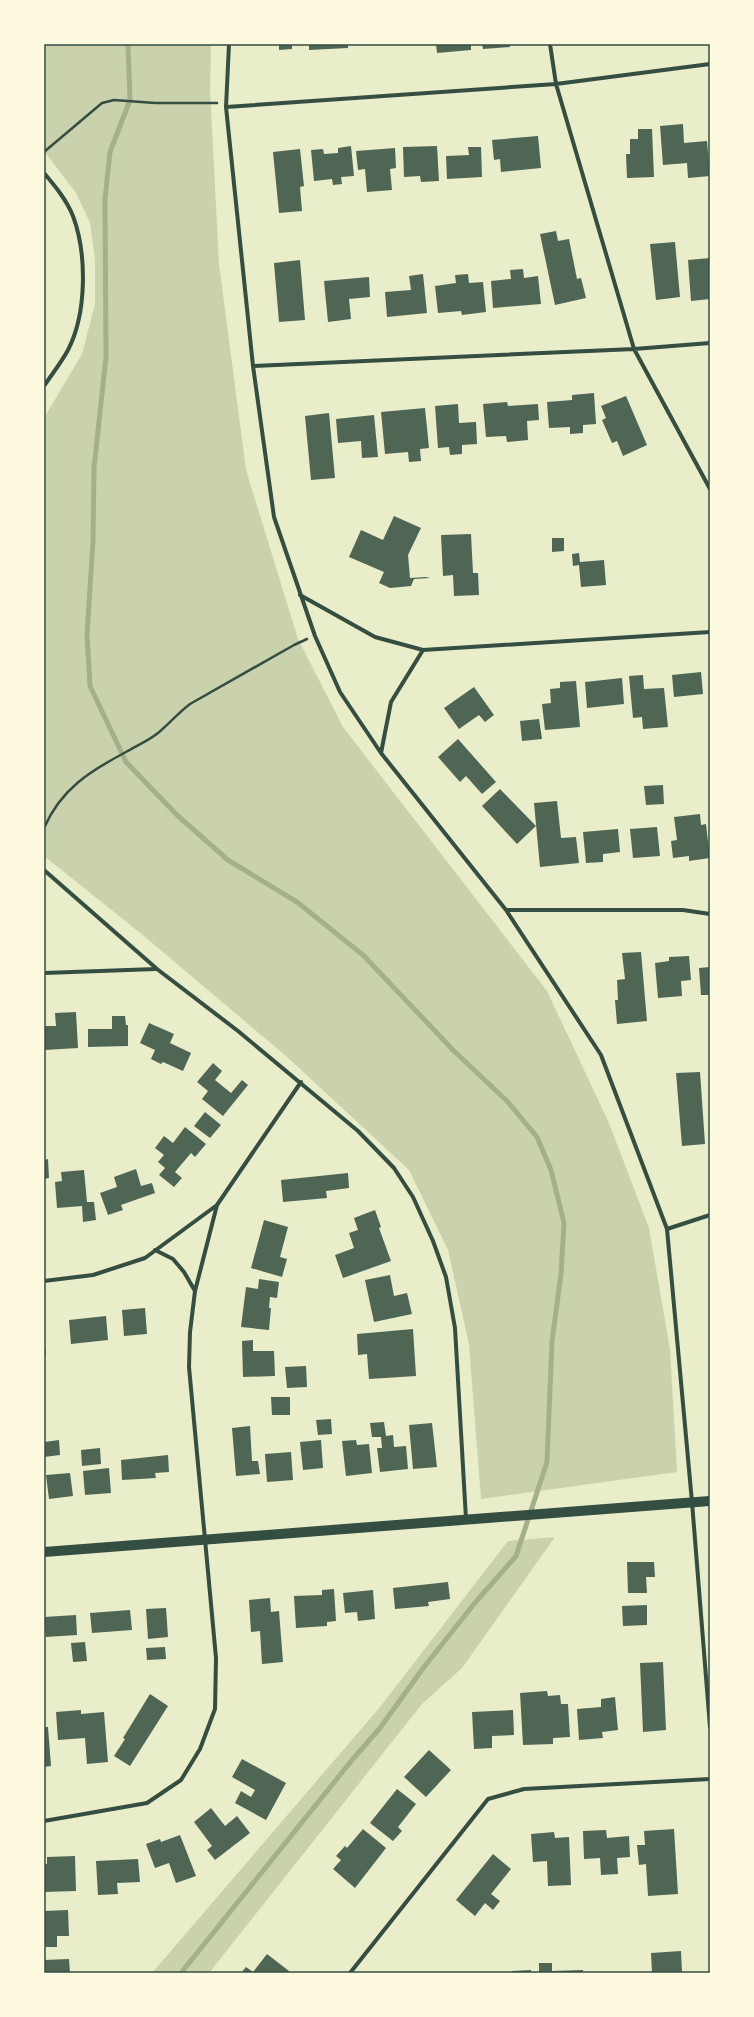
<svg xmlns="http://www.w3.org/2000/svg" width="754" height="2017" viewBox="0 0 754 2017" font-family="Arial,sans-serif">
  <rect width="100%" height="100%" fill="#e9edc9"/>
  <path fill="#cad2ad" d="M46,44H211L210,89L219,264L246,470L298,639L343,727L547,991L609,1123L649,1228L670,1349L677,1472L481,1499L469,1344L448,1250L409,1170L286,1056L144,936L44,856V418L82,354L95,304V259L90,223L76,193L44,151V63Z
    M555,1537L462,1668L422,1704L209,1973H152L380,1707L508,1541Z"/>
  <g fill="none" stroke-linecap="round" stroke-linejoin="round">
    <path stroke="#a3b18a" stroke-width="5" d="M128,44L130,100L110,152L105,199L106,357L94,468L93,541L87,635L90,686L126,762L178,816L228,860L297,902L363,955L454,1051L508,1102L537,1137L551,1170L564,1223L561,1274L552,1341L547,1462L516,1556L474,1604L424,1667L380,1728L352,1760L181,1973"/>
  </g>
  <path fill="#4f6655" d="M279,44H292V49L279,50Z
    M309,44H348V48L309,50Z
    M436,44H471V50L437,53Z
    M482,44H510V47L483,49Z
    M683,124L684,143L707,141L710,176L688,178L687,163L663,165L660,126Z
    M638,129H652L654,177L627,178L626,154H630V139H638Z
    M538,136L541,168L501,172L500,159L494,160L492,140Z
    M351,146L354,176L341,177L342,184L333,185L332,179L314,181L311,150L323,149L324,154L338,153V148Z
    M437,146L439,181L421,182L420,176L404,177L403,147Z
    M468,147H481L482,177L447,179L446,156L469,155Z
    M395,148L396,168L390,169L392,190L367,192L365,169L358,170L356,151Z
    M300,149L304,186L300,187L302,211L279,213L273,152Z
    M556,231L558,241L569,239L577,279L581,278L586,298L555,305L540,234Z
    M675,242L680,297L656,300L650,244Z
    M710,258V299L691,301L688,260Z
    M300,260L305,320L279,322L274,263Z
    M523,269L524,278L538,276L541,304L493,308L491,281L511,279L510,270Z
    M423,274L427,313L387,317L385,292L411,290L409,276Z
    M468,274L469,283L483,282L486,312L462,315L461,311L438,313L435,286L456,283L455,275Z
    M369,277L370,297L349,299L351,319L328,322L324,281Z
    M594,393L596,424L583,425V433L570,434V427L549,428L547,402L572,400V395Z
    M626,396L647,445L623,456L617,441L612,443L602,420L606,418L601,406Z
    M507,402L508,406L538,404L539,420L527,421L528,440L507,442L506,436L486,437L483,404Z
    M458,404L459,423L476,422L477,444L462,445V454L450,455L449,447L438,448L435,406Z
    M425,408L429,448L420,449L421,461L409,462L408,452L385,454L381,412Z
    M329,413L335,478L311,480L305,416Z
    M374,415L378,457L362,458L361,441L338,443L336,419Z
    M394,516L421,528L408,555L410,578L426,577L430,578L414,579L411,586L390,588L379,583L384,572L349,557L361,530L383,540Z
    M471,534L473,573H478L479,595L454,596L453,575L443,576L441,535Z
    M552,538H564V551L552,552Z
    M579,553L580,562L604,560L606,585L581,587L579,565L573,566L572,554Z
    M701,672L703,694L674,697L672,675Z
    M643,675L644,689L664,688L668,727L643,729L642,717L633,718L629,676Z
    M622,678L624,704L587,708L585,682Z
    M576,681L580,727L545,730L542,704L551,703L550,689L560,688V682Z
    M474,687L494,715L485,722L479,715L459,729L444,708Z
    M539,719L542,739L522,741L520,721Z
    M458,739L496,782L482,794L466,776L460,782L438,757Z
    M663,785L664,804L646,805L644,786Z
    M500,789L536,826L517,844L482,806Z
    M557,801L561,838L576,837L579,863L540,867L534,803Z
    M700,814L701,825L706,824L710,858L689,861V856L673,858L671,841L677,840L674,817Z
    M657,827L660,856L633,858L630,829Z
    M618,829L620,852L603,854V862L586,863L583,832Z
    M641,952L647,1021L617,1024L615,1000H618L617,980L625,979L622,953Z
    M689,956L691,980L681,981L682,996L658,998L655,963L669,961V957Z
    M710,967V995H701L699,968Z
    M76,1012L78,1048L44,1050V1026H56L55,1013Z
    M112,1016H125L126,1025H128V1046L88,1047V1029H112Z
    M149,1023L174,1034L170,1043L191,1053L183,1071L163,1062L161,1064L151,1059L155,1050L140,1043Z
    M213,1063L222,1071L215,1080L231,1093L242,1080L248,1085L223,1116L202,1099L208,1091L197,1082Z
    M700,1072L705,1144L682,1146L676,1073Z
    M205,1112L221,1125L210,1138L194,1126Z
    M185,1127L206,1144L195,1157L191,1153L175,1172L182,1178L174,1187L159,1175L165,1168L158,1162L164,1155L155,1148L164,1136L173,1143Z
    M48,1159L49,1178L44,1179V1160Z
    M136,1169L141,1186L152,1183L155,1193L121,1205L123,1210L108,1215L100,1193L117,1187L114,1177Z
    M84,1170L87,1202H94L96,1220L83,1222L82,1206L57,1208L55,1182L62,1181L61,1172Z
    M348,1173L349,1188L326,1191L327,1198L283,1202L281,1180Z
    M375,1210L381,1227L379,1228L391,1261L343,1278L335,1255L354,1248L349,1233L358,1230L354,1218Z
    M264,1220L288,1227L280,1257L287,1259L282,1277L251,1268Z
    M390,1275L394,1296L407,1293L412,1314L374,1322L365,1280Z
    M259,1279L279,1282L277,1298L270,1297L269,1308H271L269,1330L241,1327L246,1287L258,1289Z
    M145,1308L147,1334L124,1336L122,1310Z
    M106,1316L108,1340L71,1344L69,1320Z
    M413,1329L416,1376L369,1379L367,1354L358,1355L357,1334Z
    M44,1339L46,1354L44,1355Z
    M253,1340V1351H274L275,1376L243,1377L242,1341Z
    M306,1366L307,1387L287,1388L285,1367Z
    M271,1397H290V1415H272Z
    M331,1419L332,1434L318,1435L316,1420Z
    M384,1422L386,1436L393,1435L394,1447L406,1446L408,1469L380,1472L377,1448H382L381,1437H372L370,1423Z
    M432,1423L437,1467L413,1469L409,1425Z
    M250,1426L252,1461H258L260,1474L236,1476L232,1428Z
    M59,1440L60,1455L44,1457V1442Z
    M321,1440L323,1468L303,1470L300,1442Z
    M356,1440L357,1445L369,1444L372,1473L346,1476L342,1441Z
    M100,1448L101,1464L82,1466L81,1450Z
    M291,1452L293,1480L267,1482L265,1454Z
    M168,1455L169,1472L155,1473L156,1478L122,1480L121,1460Z
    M109,1468L111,1493L85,1495L83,1471Z
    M70,1473L73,1496L49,1499L46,1475Z
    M627,1562H654L655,1577H646L647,1593H628Z
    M448,1582L450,1599L428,1602L429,1606L395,1609L393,1588Z
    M334,1589L336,1621L327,1622V1626L296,1628L294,1596L322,1595V1590Z
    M373,1590L375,1619L358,1621L357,1612L345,1613L343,1593Z
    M270,1598L271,1612L279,1611L283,1662L262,1664L260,1631L251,1632L249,1600Z
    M647,1605V1625L623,1626L622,1606Z
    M166,1608L168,1637L148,1639L146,1609Z
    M130,1610L132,1630L92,1633L90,1613Z
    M76,1615L77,1635L46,1637L44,1617Z
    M85,1642L87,1661L73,1662L71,1643Z
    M165,1647L166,1659L147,1660L146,1648Z
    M663,1662L666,1730L643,1732L640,1663Z
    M547,1691L548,1696L560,1695L561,1704H568L570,1737L553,1738V1744L523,1745L520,1693Z
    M150,1694L168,1706L130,1766L114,1756L125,1739L123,1738Z
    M615,1697L618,1730L602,1732L603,1738L579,1740L577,1709L601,1707V1699Z
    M81,1710V1714L104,1712L108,1762L87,1764L85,1738L58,1740L56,1712Z
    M513,1710L514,1735L492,1736V1748L474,1749L472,1712Z
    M44,1727H48L51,1766L44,1767Z
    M429,1750L451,1770L426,1797L404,1777Z
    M242,1759L286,1783L266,1820L235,1803L241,1791L251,1797L255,1790L232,1777Z
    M397,1789L416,1804L398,1827L402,1831L393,1841L370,1823Z
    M211,1808L225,1826L237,1816L250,1833L215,1860L207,1850L212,1846L194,1822Z
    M363,1829L386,1848L355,1888L333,1869L341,1860L336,1856L345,1846L347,1848Z
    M674,1829L678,1894L648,1896L646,1864L639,1865L637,1845H645L644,1831Z
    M606,1830L607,1838L629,1836L630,1857L617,1858L618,1874L601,1875L600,1858L584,1859L583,1831Z
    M554,1832L555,1838L569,1837L571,1885L548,1886L547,1861L533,1862L531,1834Z
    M180,1835L196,1876L176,1883L169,1863L155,1868L146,1844L160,1839L161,1842Z
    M493,1854L511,1869L491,1894L500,1901L493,1910L485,1903L475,1916L456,1900Z
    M75,1856L76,1891L44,1892V1864H47V1857Z
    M138,1859L140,1882L117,1883L118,1894L98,1895L96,1861Z
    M68,1910L69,1936H57V1947H44V1911Z
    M681,1951L682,1973H652L651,1953Z
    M267,1954L289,1971L288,1973H241L246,1967L253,1972Z
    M69,1959L70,1973H44V1960Z
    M539,1963H552V1971L583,1970V1973H539Z
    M531,1970V1973H512V1971Z"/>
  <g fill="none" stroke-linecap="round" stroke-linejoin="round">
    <path stroke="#344e41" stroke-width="2.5" d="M44,152L102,103L114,100L155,103H217
      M44,828C61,789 90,771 126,752C136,746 148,741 158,733C169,724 178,713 190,704L294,645L307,639"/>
    <path stroke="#344e41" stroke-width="4" d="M229,44L226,107L253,366L274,517L315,636L340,692L381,753L506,910L601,1055L667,1229L692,1502L710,1727
      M550,44L556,84L634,349L710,489
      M226,107L556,84L710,64
      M44,173C55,186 66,199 73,216C87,254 87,313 68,350C61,363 52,374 44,386
      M253,366L634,349L710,343
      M300,595L375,637L423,650L710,632
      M381,753L391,702L423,650
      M44,870L157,969L238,1031L358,1131L394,1168L413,1197L433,1241L446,1277L455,1328L466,1519
      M506,910H683L710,914
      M44,973L156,969
      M667,1229L710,1215
      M155,1250L173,1259L184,1272L195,1291
      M44,1281L93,1275L145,1258L217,1205
      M44,1821L147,1803L181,1780L200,1749L215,1709L216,1658L189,1367L190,1332L195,1291L217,1205L301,1082
      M350,1973L488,1799L524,1789L710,1779"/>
    <path stroke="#344e41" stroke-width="10" d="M44,1552L710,1501"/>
  </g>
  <rect width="754" height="2017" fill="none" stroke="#fefae0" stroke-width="90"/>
  <rect x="45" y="45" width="664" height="1927" fill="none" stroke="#344e41" stroke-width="1.5"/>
</svg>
